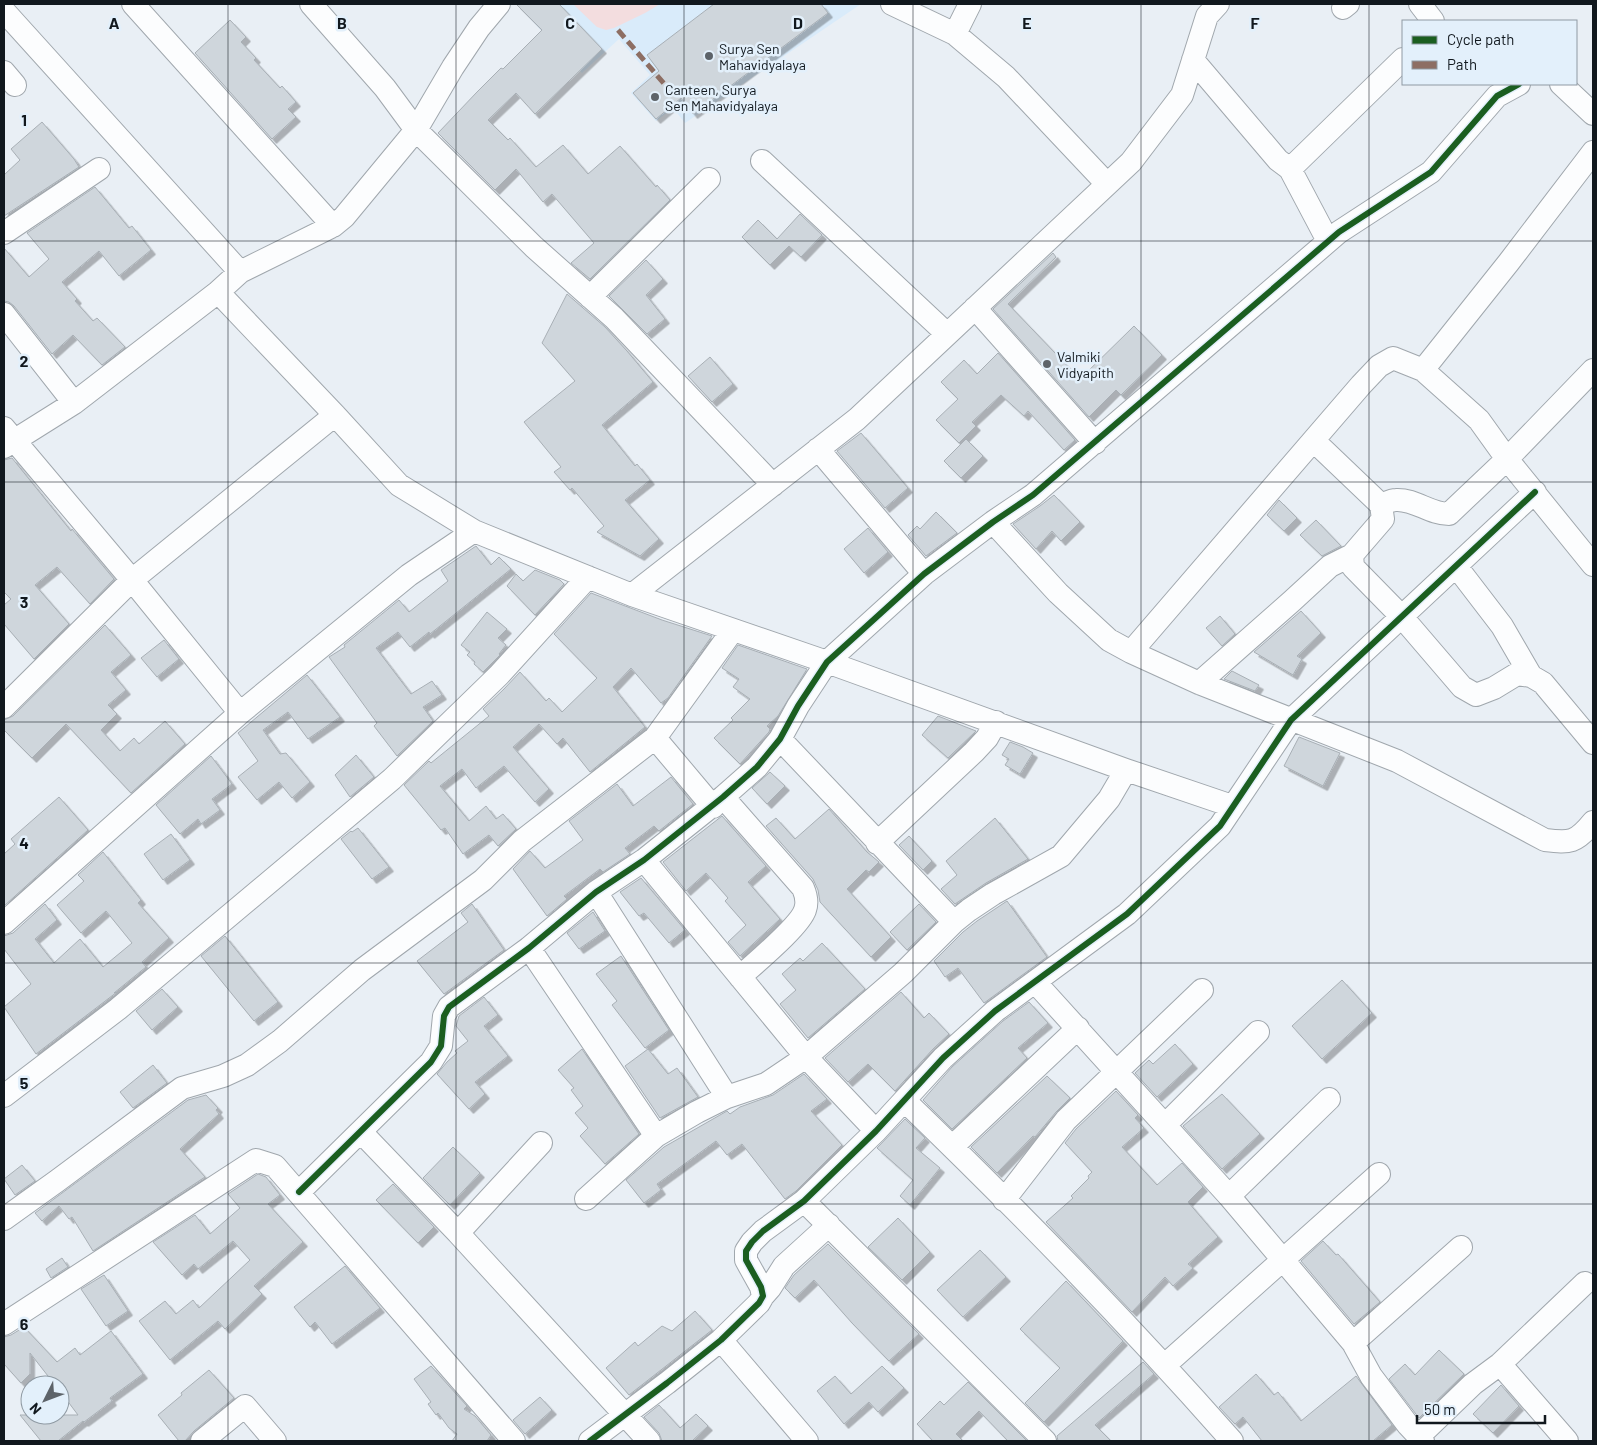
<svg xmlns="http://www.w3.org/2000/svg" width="1597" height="1445" viewBox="0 0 1597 1445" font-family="Barlow,sans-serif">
  <defs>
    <filter id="shadow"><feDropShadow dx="4.5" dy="4.5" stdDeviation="0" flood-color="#0004"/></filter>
  </defs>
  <rect width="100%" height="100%" fill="#e9eff5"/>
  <path fill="#d9ebfa" d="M516,4H861L685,123L673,108L656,121L631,93L650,75L619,39L582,73Z"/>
  <path fill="#f3dddf" d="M573,4H660L645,13L614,28L606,30L597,27Z"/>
  <path fill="#cfd6dc" stroke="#a8afb5" filter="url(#shadow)" d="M516,4H559L602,49L535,114L516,93L488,120L508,140L510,138L536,167L563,145L588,174L620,146L656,187L657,185L670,200L590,279L571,263L594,243L552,194L543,202L516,169L495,190L438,133L477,92L501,68L503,69L542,30Z
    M714,4H821L828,13L693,114L681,98L656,119L633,93L659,71L647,55Z
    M230,20L246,37L241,42L256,58L254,60L280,88L282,86L296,102L288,109L296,117L272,139L195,53Z
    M42,122L74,159L79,167L4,216V175L20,160L11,149Z
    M95,187L129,228L132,226L151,250L119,276L99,251L62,282L77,299L75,301L93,321L97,318L125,347L102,365L73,335L52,354L14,306L9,302L4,301V248L29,277L49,259L27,233Z
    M800,214L822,235L801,257L789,246L770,265L742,237L758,220L777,239Z
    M1053,253L1056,257L1008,304L1080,379L1134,326L1162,355L1121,395L1116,390L1089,417L993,309Z
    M646,260L663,279L646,295L665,319L647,334L609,296Z
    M567,294L605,327L627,351L653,382L602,425L635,466L637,464L650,480L625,500L659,539L640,556L597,532L604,526L572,488L570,490L554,472L561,467L524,422L575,381L542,343Z
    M998,353L1075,440L1064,450L1028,411L1024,416L1001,395L972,422L976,426L959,443L936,420L958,399L941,382L964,360L977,374Z
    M710,357L733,384L712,402L688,376Z
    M861,433L908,488L885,508L837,451Z
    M966,439L983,456L961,478L944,461Z
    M12,458L71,531L72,529L114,579L90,604L57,567L35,585L69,624L34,659L4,624V605L11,599L4,592V460Z
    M1054,495L1080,522L1061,541L1052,531L1036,549L1013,524L1040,506Z
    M1279,500L1297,518L1284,531L1267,515Z
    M936,512L957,533L926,556L908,535L917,526L920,529Z
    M1316,520L1341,546L1322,556L1300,535Z
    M868,528L888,552L864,573L844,549Z
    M476,546L491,565L499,557L511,569L430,634L429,632L410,647L398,632L376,648L411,694L432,681L442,695L423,707L433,721L397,756L374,726L377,723L329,657L345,647L344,645L399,600L409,612L448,581L441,570Z
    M535,570L560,580L564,584L535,615L507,586L516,574L523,581Z
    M591,593L662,620L712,636L668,698L661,703L631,668L613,687L645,727L590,772L563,738L557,744L539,724L513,747L549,789L535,802L504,766L476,788L462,769L440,786L469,821L486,806L496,819L503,814L516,829L498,846L489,835L463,854L445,828L441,830L404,785L429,761L431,763L489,716L483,709L504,689L520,672L546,701L549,698L562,712L597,678L554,634Z
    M1301,611L1321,633L1297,656L1302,659L1293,675L1254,652Z
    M487,612L507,629L498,638L506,645L499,654L500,655L483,672L474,664L475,662L467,655L470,652L461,645Z
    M1220,616L1235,634L1222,646L1206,628Z
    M105,625L131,655L111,672L126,690L108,705L117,714L101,730L120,751L134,738L139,744L165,721L185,744L131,793L66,724L32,758L4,730V720L13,716Z
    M164,640L179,659L157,677L141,658Z
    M738,645L807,669L778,716L767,726L770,729L769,732L740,764L714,738L733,720L731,718L750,699L733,687L739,679L722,668Z
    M1232,671L1259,685L1255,691L1224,679Z
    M307,675L340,717L308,739L288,712L263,730L280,754L286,753L310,782L292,798L279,782L257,800L238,777L258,761L238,733Z
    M938,716L976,731L948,758L922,735Z
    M1299,737L1340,753L1323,786L1284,766Z
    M1010,742L1023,747L1033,753L1020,774L1005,765L1009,759L1002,755Z
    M356,755L374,777L350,797L335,775Z
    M211,756L232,784L212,799L220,810L201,824L198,819L180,834L156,805Z
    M770,772L785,786L767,804L752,788Z
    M671,777L693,804L659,831L654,826L625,848L630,854L603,872L600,869L564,896L567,899L547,916L513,869L530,851L545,868L583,840L569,821L617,784L633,806Z
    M59,797L88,830L4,906V854L15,844L11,839Z
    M829,809L867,852L879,862L869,872L866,870L847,889L891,937L871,957L820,902L818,890L813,879L766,826L776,818L795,839Z
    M722,816L766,866L748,882L780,919L740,956L728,942L746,925L725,901L728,898L706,873L686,891L663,862Z
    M995,818L1028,859L986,883L955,904L941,889L957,875L946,861Z
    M358,828L389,867L372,879L341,839L351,831L352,832Z
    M171,834L190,860L163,880L144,854Z
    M909,836L932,861L923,870L899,845Z
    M103,852L141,900L138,903L169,938L142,962L146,967L114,993L117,992L36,1054L4,1007L31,984L4,949V936L13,933L45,904L57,920L35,939L54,963L80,939L103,967L132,943L106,911L81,933L57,905L84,881L78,875Z
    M641,878L685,930L669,943L644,913L639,916L620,892Z
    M1007,901L1047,957L984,1003L958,968L945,977L934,961L963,932L977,921Z
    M472,904L504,950L444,994L417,961L468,922L461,913Z
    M919,904L936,922L907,950L890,932Z
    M593,912L605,931L579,949L567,933Z
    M225,936L278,1002L254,1021L201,956Z
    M822,943L865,989L808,1038L780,1004L796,990L782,974L800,958L803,961Z
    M621,956L669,1030L645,1048L612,1005L617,1001L596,974Z
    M1342,980L1372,1013L1322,1059L1292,1026Z
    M162,989L178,1007L152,1030L136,1011Z
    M901,992L924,1018L929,1013L949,1034L933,1049L895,1091L868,1064L848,1082L825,1058Z
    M484,997L498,1015L484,1026L508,1056L475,1082L485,1094L469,1109L437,1074L447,1062L457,1053L455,1051L468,1041L456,1026L459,1016Z
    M1029,1002L1048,1023L1018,1048L1027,1058L952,1129L923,1100L952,1067L1003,1021Z
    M1175,1044L1193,1064L1157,1097L1135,1073L1149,1060L1153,1064Z
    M582,1049L639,1134L605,1164L580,1136L588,1128L575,1113L583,1106L571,1090L574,1088L558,1070Z
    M648,1049L668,1074L677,1068L698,1097L660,1118L625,1066Z
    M153,1065L167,1083L133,1108L120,1092Z
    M804,1074L827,1099L811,1111L842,1145L796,1191L785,1199L742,1144L727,1155L716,1141L657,1184L661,1190L644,1203L626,1180L664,1147L727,1111L730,1114L740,1107L773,1095Z
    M1047,1076L1070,1098L1056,1112L1035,1137L1033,1136L997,1173L971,1147Z
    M1116,1091L1138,1115L1135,1118L1144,1128L1122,1147L1157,1185L1182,1163L1203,1187L1188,1202L1218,1237L1188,1264L1193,1268L1173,1286L1165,1277L1132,1312L1046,1222L1073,1198L1071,1196L1089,1178L1088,1176L1092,1172L1065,1143L1076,1129Z
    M1222,1094L1260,1134L1222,1169L1183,1126Z
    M206,1095L218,1108L216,1110L219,1114L180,1149L205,1177L93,1251L72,1217L69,1219L59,1206L42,1221L35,1213L188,1100Z
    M905,1119L925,1138L916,1148L940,1168L910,1205L900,1196L913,1180L877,1148Z
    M453,1147L480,1173L450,1205L423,1178Z
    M22,1165L35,1181L15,1195L4,1179Z
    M258,1174L266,1177L280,1195L268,1204L303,1242L254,1286L262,1294L225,1329L218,1321L170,1360L139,1321L165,1301L176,1314L193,1300L199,1308L250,1260L233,1241L198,1269L194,1264L182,1275L153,1242L195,1215L210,1234L240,1208L228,1194Z
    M393,1184L434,1227L418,1243L376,1200Z
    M898,1218L930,1252L902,1280L868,1247Z
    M1323,1241L1336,1255L1338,1254L1380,1302L1354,1324L1301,1261Z
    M828,1244L919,1334L889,1361L852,1323L814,1280L795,1298L785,1288L794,1275Z
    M980,1250L1006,1277L963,1317L937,1290Z
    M62,1258L68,1267L51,1278L46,1269Z
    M345,1266L380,1308L332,1344L315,1322L310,1327L294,1307Z
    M104,1275L128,1311L106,1326L81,1289Z
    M1066,1281L1123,1341L1044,1422L1025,1403L1060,1368L1020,1329Z
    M695,1311L712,1330L629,1395L606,1368L635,1342L638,1346L662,1326L672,1331Z
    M24,1327L57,1362L75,1348L80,1355L111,1331L143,1374L110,1398L112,1401L84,1422L83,1421L58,1441H41L20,1415H78L60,1391V1385H55L30,1353V1374L21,1383L4,1364V1337L11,1335Z
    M1439,1350L1464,1374L1419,1418L1389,1379L1405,1364L1415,1375Z
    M1143,1362L1154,1374L1095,1425L1111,1441H1058L1057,1436Z
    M431,1366L467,1406L464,1409L475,1416L491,1435L487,1441H452L457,1434L449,1428L438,1413L436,1415L428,1404L431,1402L414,1379Z
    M882,1366L904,1388L878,1412L869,1402L844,1424L817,1391L835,1376L851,1394Z
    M209,1370L234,1398L194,1431L185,1441H179L158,1415L182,1395L181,1393Z
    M1256,1374L1274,1395L1278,1392L1301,1421L1356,1376L1392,1425L1373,1441H1262L1243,1417L1235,1424L1219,1407Z
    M968,1382L1027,1441H1008L979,1411L956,1434L963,1441H933L917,1424L940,1401L944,1405Z
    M1501,1385L1519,1406L1493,1433L1473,1414Z
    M540,1397L552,1410L525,1434L513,1420Z
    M659,1405L680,1428L696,1414L708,1426L692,1441H662L659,1433L644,1417Z"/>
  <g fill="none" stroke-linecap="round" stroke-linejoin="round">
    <g stroke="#a0a7ad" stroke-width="24">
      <path id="minor" d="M133,4L333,226
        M311,4L385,88L416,130L534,247L614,318L773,485
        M892,4L955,34L1006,77L1107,184
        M1420,4L1433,21
        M1343,8L1348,4
        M4,11L240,272
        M955,34L970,4
        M1193,60L1278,160L1290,169L1328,241
        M4,72L15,85
        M1561,84L1593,114
        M762,161L947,334
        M1290,169L1403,59
        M4,233L99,169
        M218,292L335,415L399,485L474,531L632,595L827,662L1126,770L1232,806
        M590,297L709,179
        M975,308L1095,443
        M4,314L74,403
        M1423,370L1509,262L1593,152
        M4,428L132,580L240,713
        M1314,441L1381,505L1383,519L1352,555L1353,567L1402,617L1462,687L1476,695L1494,688L1517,674L1531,676L1543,683L1593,743
        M4,447L74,403L218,292L240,272L333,226L344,217L416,130L453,67L479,28L499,4
        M818,449L924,574
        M1381,505C1386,503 1391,500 1396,500C1415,499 1430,514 1449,514L1507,459L1593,370
        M993,522L1058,593L1109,640L1131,652L1199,683L1397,761L1545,840C1570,843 1576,843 1593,822
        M1456,566L1502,626L1531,676
        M632,595L857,419L1131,162L1182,95L1207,16L1218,4
        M1131,652L1361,385L1379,366L1393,358L1423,370L1479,420L1507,459L1593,565
        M1199,683L1292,601L1330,566L1352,555
        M4,707L132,580L335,415
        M655,738L713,807
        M780,739L954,922
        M723,797L803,888C806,895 808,902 805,910C800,926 754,964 740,977
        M877,843L974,752L987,738L996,722
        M644,860L806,1057L876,1131
        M596,892L727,1097
        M4,923L240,713L409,575L474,531
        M529,948L656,1136L586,1199
        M1035,982L1229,1196L1353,1343L1371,1376L1408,1425L1423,1441
        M4,1096L118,1009L392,779L499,675L588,577
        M905,1101C1018,1210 1128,1323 1232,1441
        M1165,1125L1258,1032
        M361,1132L458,1233L649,1441
        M656,1136L697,1112L727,1097L766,1084L806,1057L903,973L954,922L969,910L993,894L1061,856L1109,799L1126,770
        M952,1147L1078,1028
        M299,1192L431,1062L441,1046L444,1016L449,1007L529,948L596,892L644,860L723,797L757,767L780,739L798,706L827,662L924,574L993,522L1033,495L1339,232L1431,172L1497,96L1519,84
        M1229,1196L1329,1099
        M1004,1200L1066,1120L1202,990
        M804,1201L1045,1441
        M4,1219L57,1181L182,1088L223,1076L247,1065L280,1041L362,970L483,880L522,841L655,738L733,630
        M458,1233L541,1143
        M763,1296L770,1288L784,1266L829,1225
        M4,1324L256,1160L275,1166L514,1441
        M721,1340L807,1441
        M1353,1343L1461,1247
        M1500,1364L1567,1441
        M1165,1365L1379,1174
        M1419,1436L1473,1384L1500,1364L1585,1283
        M202,1441L245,1406L275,1441
        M590,1441L667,1383L721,1340L759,1303L763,1296L761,1287L746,1260V1251L752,1242L763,1231L804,1201L876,1131L943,1058L995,1011L1127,914L1220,826L1291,720L1535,492"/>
    </g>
    <use href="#minor" stroke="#fcfdfe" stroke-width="22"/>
    <path stroke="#8d6e63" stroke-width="5" stroke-dasharray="10 5" stroke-linecap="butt" d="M618,30L673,94"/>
    <g stroke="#e3f0fb" stroke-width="9">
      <path id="cycleway" d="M299,1192L431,1062L441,1046L444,1016L449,1007L529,948L596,892L644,860L723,797L757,767L780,739L798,706L827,662L924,574L993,522L1033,495L1339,232L1431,172L1497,96L1519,84
        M590,1441L667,1383L721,1340L759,1303L763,1296L761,1287L746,1260V1251L752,1242L763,1231L804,1201L876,1131L943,1058L995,1011L1127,914L1220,826L1291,720L1535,492"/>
    </g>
    <use href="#cycleway" stroke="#1b5e20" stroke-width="6"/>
  </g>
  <path fill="none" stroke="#11181e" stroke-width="1" stroke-opacity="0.55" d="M228,4V1441M456,4V1441M684,4V1441M913,4V1441M1141,4V1441M1369,4V1441M4,241H1593M4,482H1593M4,722H1593M4,963H1593M4,1204H1593"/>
  <g fill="#5d6369" stroke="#e3f0fb" stroke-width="2">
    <circle cx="709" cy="56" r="5"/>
    <circle cx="655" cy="97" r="5"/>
    <circle cx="1047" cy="364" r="5"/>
  </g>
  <g text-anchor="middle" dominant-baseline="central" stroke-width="5" stroke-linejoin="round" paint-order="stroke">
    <g font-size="14" fill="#11181e" stroke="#e3f0fb" text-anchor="start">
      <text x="719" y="48">Surya Sen<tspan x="719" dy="16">Mahavidyalaya</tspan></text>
      <text x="665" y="89">Canteen, Surya<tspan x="665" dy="16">Sen Mahavidyalaya</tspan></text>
      <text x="1057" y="356">Valmiki<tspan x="1057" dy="16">Vidyapith</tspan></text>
    </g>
  </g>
  <g font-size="16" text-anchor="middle" font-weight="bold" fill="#11181e" stroke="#e3f0fb" stroke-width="5" stroke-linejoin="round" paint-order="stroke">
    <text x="114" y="29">A</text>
    <text x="342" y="29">B</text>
    <text x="570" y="29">C</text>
    <text x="798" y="29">D</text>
    <text x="1027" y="29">E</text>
    <text x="1255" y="29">F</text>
    <text x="24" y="126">1</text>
    <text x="24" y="367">2</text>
    <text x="24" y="608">3</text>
    <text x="24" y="849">4</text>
    <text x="24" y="1089">5</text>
    <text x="24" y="1330">6</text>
  </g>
  <rect width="1597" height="1445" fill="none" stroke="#11181e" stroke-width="10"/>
  <rect x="1402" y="20" width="175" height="65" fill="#e3f0fb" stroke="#8f9aa3"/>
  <rect x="1412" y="36" width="25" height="8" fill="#1b5e20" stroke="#8f9aa3"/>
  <text x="1447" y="45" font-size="15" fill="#11181e">Cycle path</text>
  <rect x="1412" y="61" width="25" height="8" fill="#8d6e63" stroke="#8f9aa3"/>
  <text x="1447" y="70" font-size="15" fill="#11181e">Path</text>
  <g transform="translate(45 1400) rotate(228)"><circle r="24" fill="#e3f0fb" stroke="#8f9aa3"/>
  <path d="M0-4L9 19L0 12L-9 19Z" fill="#5d6369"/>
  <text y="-8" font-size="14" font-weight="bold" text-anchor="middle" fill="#11181e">N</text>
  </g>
  <path d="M1417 1415v8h128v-8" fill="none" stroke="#11181e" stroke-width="2.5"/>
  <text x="1424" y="1415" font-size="15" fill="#11181e" stroke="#e3f0fb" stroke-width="4" paint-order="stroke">50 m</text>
</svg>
